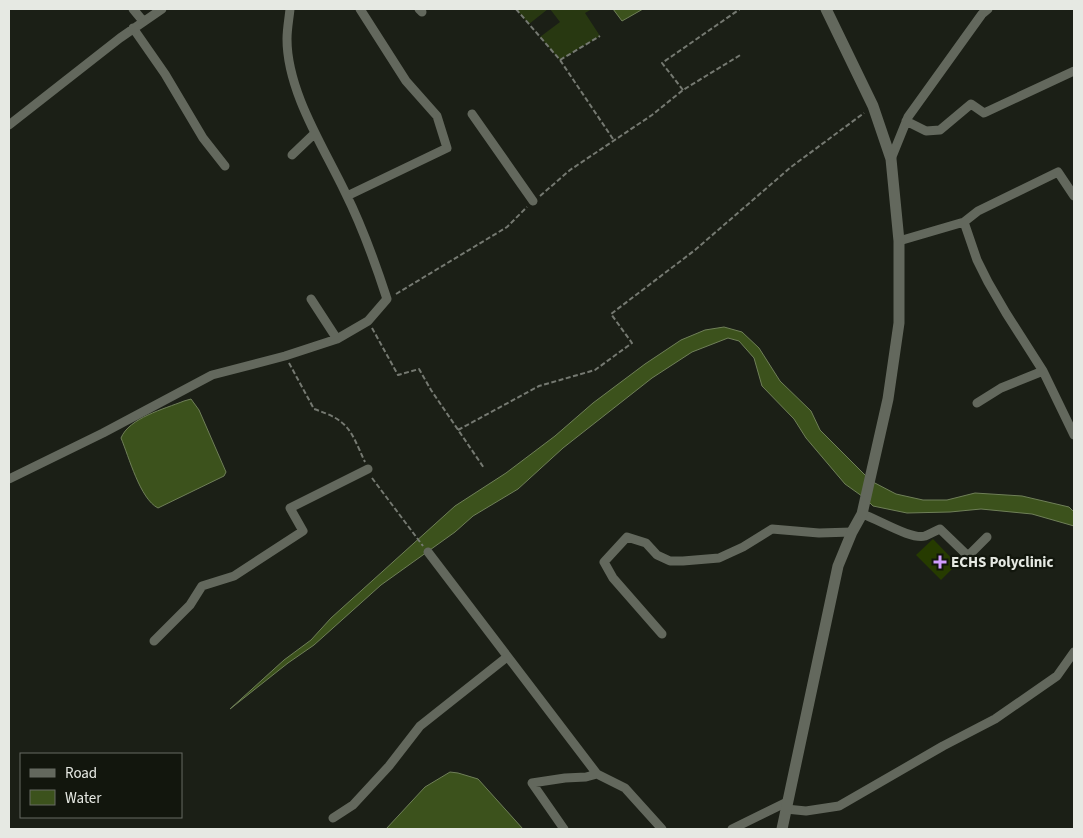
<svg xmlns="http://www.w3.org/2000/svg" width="1083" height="838" viewBox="0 0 1083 838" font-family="'Source Sans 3',sans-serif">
  <rect width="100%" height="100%" fill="#1b1f16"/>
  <path fill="#283811" d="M516,9H548L529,24Z
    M550,9H592L585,13L600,36L560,60L540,37L560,22Z"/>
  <path fill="#3c521c" stroke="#6f7f58" d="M613,9H643L622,21Z
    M724,327L742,332L759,348L780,381L811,411L820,430L871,481L896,494L923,500H947L975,493L1022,496L1069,507L1074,512V526L1032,514L981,509L950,512L907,513L873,506L866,499L845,484L806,438L794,419L762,386L754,358L739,341L728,338L692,352L652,378L563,448L518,489L473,516L455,532L381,585L314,645L288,663L230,709L284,660L311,640L331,618L455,506L506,473L555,436L593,403L645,364L681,340L705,330Z
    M191,399L199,410L226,472L224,476L158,508C140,499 129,457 121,438C129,418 164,409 184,401Z
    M450,772L458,773L478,779L523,829H386L425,787Z"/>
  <path fill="#263b00" d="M933,539L957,564L941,580L916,555Z"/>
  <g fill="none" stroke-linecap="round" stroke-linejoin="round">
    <path stroke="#757971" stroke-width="2" stroke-dasharray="5 2.5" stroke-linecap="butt" d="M516,9L560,60L613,139
      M560,60L600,36
      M683,90L662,63L740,9
      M540,196L570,170L652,115L683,90L742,54
      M396,294L507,227L527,207
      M372,328L398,375L419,369L431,390L484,468
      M289,363L314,409C350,421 350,430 365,462
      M458,430L539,386L595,370L632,343L611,314L695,250L791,167L864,113
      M372,478L423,546"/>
    <path stroke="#63685d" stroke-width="9" d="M133,9L143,21
      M419,9L422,12
      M133,28L165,74L203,138L225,166
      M472,114L533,201
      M906,121L926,131L940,130L971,104L984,113L1074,71
      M9,125L120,38L162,9
      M292,155L315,133
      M891,159L908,117L982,14L988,9
      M347,196L447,148L437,116L406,81L360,9
      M964,222L978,211L1058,172L1074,196
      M899,241L964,222L977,260L988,282L1006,313L1043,371L1074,435
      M311,299L337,339
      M977,403L1001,388L1043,371
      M9,479L103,433L212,375L285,356L337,339L368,321L387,299C375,262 362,226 345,192C323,146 287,91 287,39C287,29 289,19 290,9
      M862,514C878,519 911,540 925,536C930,534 935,531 940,529L968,556L987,537
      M428,552L597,774L625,788L662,829
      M662,634L613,578L604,562L627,537L646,543L657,555L670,561H683L719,558L743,547L772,529L819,533L852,532
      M154,641L190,605L202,586L234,576L303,531L290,508L368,469
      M786,809L806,811L839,806L943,746L995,719L1057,676L1074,652
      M333,818L353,805L389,766L420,726L507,657
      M564,829L532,783L565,778L586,777L597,774
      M732,829L787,802"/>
    <path stroke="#63685d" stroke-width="11" d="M782,829L838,566L852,532L862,514L888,399L899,323V241L891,159L873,106L826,9"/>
  </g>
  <path fill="#d19dfe" stroke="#12160d" stroke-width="2" d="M937.5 554.5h5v5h5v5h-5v5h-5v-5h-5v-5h5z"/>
  <g text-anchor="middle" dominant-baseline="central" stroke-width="4.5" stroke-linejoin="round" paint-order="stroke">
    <g font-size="15" font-weight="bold" fill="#e6e9e3" stroke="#12160d" text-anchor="start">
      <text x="951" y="562">ECHS Polyclinic</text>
    </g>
  </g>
  <rect width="1083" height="838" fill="none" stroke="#e6e9e3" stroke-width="20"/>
  <rect x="20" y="753" width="162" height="65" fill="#12160d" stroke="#676a63"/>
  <rect x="30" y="769" width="25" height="8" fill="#63685d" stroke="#676a63"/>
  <text x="65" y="778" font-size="15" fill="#e6e9e3">Road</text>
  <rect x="30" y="790" width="25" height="15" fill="#3c521c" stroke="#676a63"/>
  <text x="65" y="803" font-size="15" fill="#e6e9e3">Water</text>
</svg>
